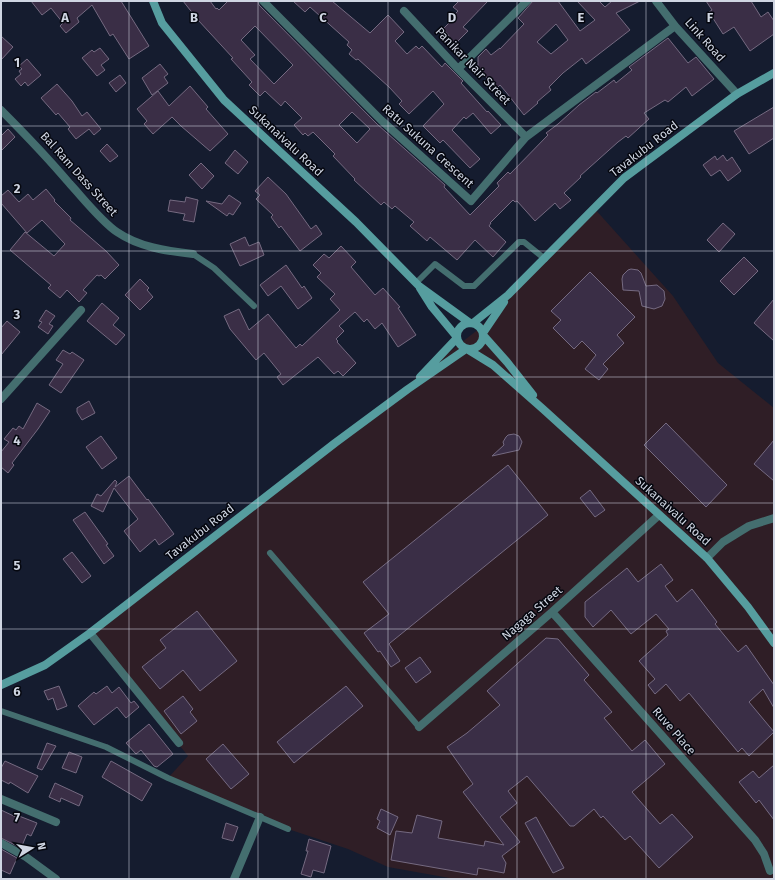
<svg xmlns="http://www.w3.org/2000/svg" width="775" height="880" viewBox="0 0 775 880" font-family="'Fira Sans',sans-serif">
  <rect width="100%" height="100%" fill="#151c2f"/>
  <path fill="#2f1e26" d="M594,208L673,296L718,363L774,408V879H455L388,867L348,849L288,829L168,778L188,756L90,633L480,328L508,295Z"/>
  <path fill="#3a2e46" stroke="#756a81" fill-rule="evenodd" d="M31,1H121L149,46L129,59L113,34L110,36L92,5L77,18L79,22L66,33L60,26L63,23L51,8L42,15Z
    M183,1H210L216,9L217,8L219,10L228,1H258L259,5L377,124L445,185L444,187L470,215L499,186L497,183L508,172L510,174L548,135L546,133L558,124L579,105L596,92L597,93L614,80L616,83L632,70L629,67L668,38L688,63L696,57L714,79L692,96L686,87L668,102L665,100L644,113L649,119L628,138L626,136L618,142L580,176L581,177L564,193L571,200L560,209L555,203L535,221L517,201L515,202L513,200L490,223H491L489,226L506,242L493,257L475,240L457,260L430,237L427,241L410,226L414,222L395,206L392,209L384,202L381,205L354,180L355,179L333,156L335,154L313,132L308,136L305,133L303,135L294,125L302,118L285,101L281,106L265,91L260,96L249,85L252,82L231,59L233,58L198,20ZM255,26L293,65L274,84L250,59L255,55L241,40ZM352,112L370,129L357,143L339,125Z
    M293,1H332L370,33L388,15L404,32L395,41L407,54L416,46L419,49L422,46L442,67L445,63L463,81L461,83L487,112L488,111L501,125L491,134L473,113L466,119L464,117L452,130L480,159L470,168L443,140L440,143L423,126L444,104L433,91L409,114L399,104L402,101L389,87L358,59L356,60L349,54L352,50L347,45L349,42L310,7L305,12Z
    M459,1H488L463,27L468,31L454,45L448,39L450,37L443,29L456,16L455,14L458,11L453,7Z
    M533,1H558L580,31L595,20L577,1H599L605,7L612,1H640L616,13L630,30L586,64L582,58L563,73L549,87L551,90L537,102L538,103L524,115L506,92L500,85L497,88L478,69V57L486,49L491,55L500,48V49L524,24L518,18ZM556,24L568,40L551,54L537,42Z
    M706,1H751L761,17L768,12L774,21V34L750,51L734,27L723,34L709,12L712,10Z
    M1,36L13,47L1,60Z
    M100,48L109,59L101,65L105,70L97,76L82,58L92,50L94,52Z
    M27,59L41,75L28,86L25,82L21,86L15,79L21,74L19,71L22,69L19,66Z
    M160,64L168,74L164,77L168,83L152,95L142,78Z
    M120,75L126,83L116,92L109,83Z
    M57,84L72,101L82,116L87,112L101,129L94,135L89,129L76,139L68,129L70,127L58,113L56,115L41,98Z
    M190,86L208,107L206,109L228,134L210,151L181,126L172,117L153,134L144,124L147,121L137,109L158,91L169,106Z
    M774,107V138L749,154L734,131Z
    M8,129L15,137L1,151V136Z
    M107,144L118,156L110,162L100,151Z
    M235,150L248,162L238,174L225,163Z
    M723,155L727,161L732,157L741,171L728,181L720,170L711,176L703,165L715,156L717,160Z
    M201,163L214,176L202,189L189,175Z
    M268,177L286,194L311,229L316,225L322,234L300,251L281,226L279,228L271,217L273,215L256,199L260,195L255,191Z
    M46,189L55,200L54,201L71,218L70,220L106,251L119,265L105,279L101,275L99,276L97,275L83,290L87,293L79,302L67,290L60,298L48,288L51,285L10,250L25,232L54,256L65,244L42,220L27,233L1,203V196L8,190L19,202L28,194L33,200Z
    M229,195L241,203L233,215L229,213L227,216L206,201L222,204Z
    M186,197L198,200L194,222L183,220L185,214L168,211L170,200L185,202Z
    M723,223L735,234L719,252L707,240Z
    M245,237L249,246L259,242L264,255L240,266L230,244Z
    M341,246L356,262L351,267L375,295L383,288L400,307L398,308L416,335L398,347L382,323L375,329L367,319L364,322L355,312L339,326L344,331L336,339L338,341L337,342L356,363L343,376L338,371L334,374L318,357L283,385L277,377L281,374L264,353L256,360L230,329L224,316L239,309L249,330L268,314L296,348L300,344L302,346L340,310L330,299L335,294L317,277L321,273L313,265L324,254L329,258Z
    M744,257L758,271L734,295L720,281Z
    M286,265L302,288L304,286L312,298L298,309L281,286L268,296L260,285Z
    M631,269L638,270L641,273L646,286L657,285L664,291L665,299L662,306L654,309L642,306L639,291L623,290L622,279L623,275L628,270Z
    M590,272L635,317L617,335L624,343L603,364L608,369L599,380L585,369L596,355L582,341L574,349L553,328L561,320L551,311Z
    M140,279L149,288L147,290L153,297L140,310L125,295Z
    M774,299V341L754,323Z
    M102,303L119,318L113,325L125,335L116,345L87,321Z
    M46,310L55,316L49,324L53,326L48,334L38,327L42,322L39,321Z
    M7,321L20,332L1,355V328Z
    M63,350L70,354L72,352L84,360L61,393L49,385L63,364L56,360Z
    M89,401L95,413L82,420L77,412V408Z
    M37,403L50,411L38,429L12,463L14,465L8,473L1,467V452L9,442L4,439L13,428L16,430L19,426L23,429Z
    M666,423L727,485L706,507L644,445Z
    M514,434L519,436L522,442L519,450L492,456L504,445L503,442L506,437L508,435Z
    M101,436L117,458L102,469L86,447Z
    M774,440V481L754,464Z
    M508,465L548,515L390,643L389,644L400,661L391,667L380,651L378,652L364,633L389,614L363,582Z
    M129,476L147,500L148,499L174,534L159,545L155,539L140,552L124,531L138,519L114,488L103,512L91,506L97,494L101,496L115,480L117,482L115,487Z
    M590,490L605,510L595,517L580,498Z
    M85,512L108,544L106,545L114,556L104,564L73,520Z
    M72,552L91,576L82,583L63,559Z
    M661,564L673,580L665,586L677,602L692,589L717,622L715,624L738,652L746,645L774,685V708L763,689L749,702L774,732L749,756L742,748L738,752L689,693L680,701L666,684L655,694L648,685L655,679L639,661L668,635L666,631L669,629L656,614L631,634L611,610L593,627L585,617V602L627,568L638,582Z
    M197,611L237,661L200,691L183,670L160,689L142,667L166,648L160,640Z
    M546,638L558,639L589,675L584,680L612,712L604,718L632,751L645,740L665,764L632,792L660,824L672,814L693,837L659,868L630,836L625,840L603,816L601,818L594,809L574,826H570L527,776L508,791L517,803L500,817L520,842L502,856L506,863L504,873L478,868L477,875L391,860L396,831L412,833L417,815L442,821L438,838L484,846L485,841L504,845L463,792L473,784L447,747L467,733L500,705L487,691Z
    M420,657L431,672L416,683L405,668Z
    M59,686L67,706L57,710L53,698L48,700L44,691Z
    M107,686L112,693L119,687L131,703L134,701L139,707L126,718L117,707L94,725L78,706L94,692L96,694Z
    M346,686L363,706L294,763L277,742Z
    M183,696L193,709L190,712L197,721L181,734L164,711Z
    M149,724L173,754L157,767L154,766L141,750L136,754L126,743Z
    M47,743L56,746L42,770L37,768Z
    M223,744L249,774L231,789L206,759Z
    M69,752L82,757L76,773L62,768Z
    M5,761L38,776L28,793L10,782L9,784L1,780V768Z
    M111,761L152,784L142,801L102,777Z
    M774,765V820L759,800L756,803L739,782L753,771L759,778Z
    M55,783L83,796L79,806L61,798L60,802L49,797Z
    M381,809L398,817L390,835L377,828L380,821L377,819Z
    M1,810L18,818L19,816L37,823L31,836L27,834L21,848L1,838Z
    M536,817L564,868L553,873L525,823Z
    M226,823L238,827L233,841L222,838Z
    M309,839L331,846L324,873L313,870L311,877L301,874L308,851H306Z
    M1,849L17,858L10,874L1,870Z"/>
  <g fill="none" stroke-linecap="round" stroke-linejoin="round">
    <path stroke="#446e6f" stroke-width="6" d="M193,254L214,268L254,306
      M416,283L435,264L464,286H474L519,242H524L545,259
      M270,553L419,727
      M1,711L106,747L168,778L288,829"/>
    <path stroke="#446e6f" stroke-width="8" d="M263,1L381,120L471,201L526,137L675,26
      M656,1L675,26L737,94
      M404,11L458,69L526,137
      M458,69L527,1
      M1,110C25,134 48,158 70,184C83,198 101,221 117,232C139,247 166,251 193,254
      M1,399L81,310
      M707,558L723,542L749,526L774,518
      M552,612L755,840L764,854L770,871
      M90,633L179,743
      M419,727L552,612L659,515
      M1,799L56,822
      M1,843L26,857L56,879
      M234,879L260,817"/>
    <path stroke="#569d9f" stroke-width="8" d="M153,1L162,23L224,100L356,222L419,286L470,323
      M420,288L432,307L456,336
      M457 336a13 13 0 1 1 26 0a13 13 0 1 1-26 0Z
      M473,323L508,295L624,178L737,94L774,73
      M483,333L504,302
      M483,335L507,362L533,395
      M467,349L493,365L543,409L707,558L748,607L774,643
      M420,377L457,338
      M1,685L45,665L90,633L335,443L408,389L466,349"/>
  </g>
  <path fill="none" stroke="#cfd5e2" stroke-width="1" stroke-opacity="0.55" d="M129,1V879M258,1V879M388,1V879M517,1V879M646,1V879M1,126H774M1,251H774M1,377H774M1,503H774M1,629H774M1,754H774"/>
  <g text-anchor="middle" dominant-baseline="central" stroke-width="3" stroke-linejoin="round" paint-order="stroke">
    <g font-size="12" fill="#cfd5e2" stroke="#05070f">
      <text transform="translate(705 40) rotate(48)">Link Road</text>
      <text transform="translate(473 66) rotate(46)">Panikar Nair Street</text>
      <text transform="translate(286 141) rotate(43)">Sukanaivalu Road</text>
      <text transform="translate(428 146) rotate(42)">Ratu Sukuna Crescent</text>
      <text transform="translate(644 149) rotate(-38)">Tavakubu Road</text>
      <text transform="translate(79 174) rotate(48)">Bal Ram Dass Street</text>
      <text transform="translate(673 511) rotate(42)">Sukanaivalu Road</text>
      <text transform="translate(200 532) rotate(-38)">Tavakubu Road</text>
      <text transform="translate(532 613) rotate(-41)">Nagaga Street</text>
      <text transform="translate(674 731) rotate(49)">Ruve Place</text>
    </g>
  </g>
  <g font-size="13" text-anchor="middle" font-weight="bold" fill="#cfd5e2" stroke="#05070f" stroke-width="3" stroke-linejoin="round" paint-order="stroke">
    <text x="65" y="22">A</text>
    <text x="194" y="22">B</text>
    <text x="323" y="22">C</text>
    <text x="452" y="22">D</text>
    <text x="581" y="22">E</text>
    <text x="710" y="22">F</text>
    <text x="17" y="67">1</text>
    <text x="17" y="193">2</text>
    <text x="17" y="319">3</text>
    <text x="17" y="445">4</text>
    <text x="17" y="570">5</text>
    <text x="17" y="696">6</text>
    <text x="17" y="822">7</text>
  </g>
  <rect width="775" height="880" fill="none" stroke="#cfd5e2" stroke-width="4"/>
  <g transform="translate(32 848) rotate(79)" stroke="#05070f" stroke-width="3" paint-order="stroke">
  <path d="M0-3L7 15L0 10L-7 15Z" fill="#cfd5e2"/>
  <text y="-6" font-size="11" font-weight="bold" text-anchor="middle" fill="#cfd5e2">N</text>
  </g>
</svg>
